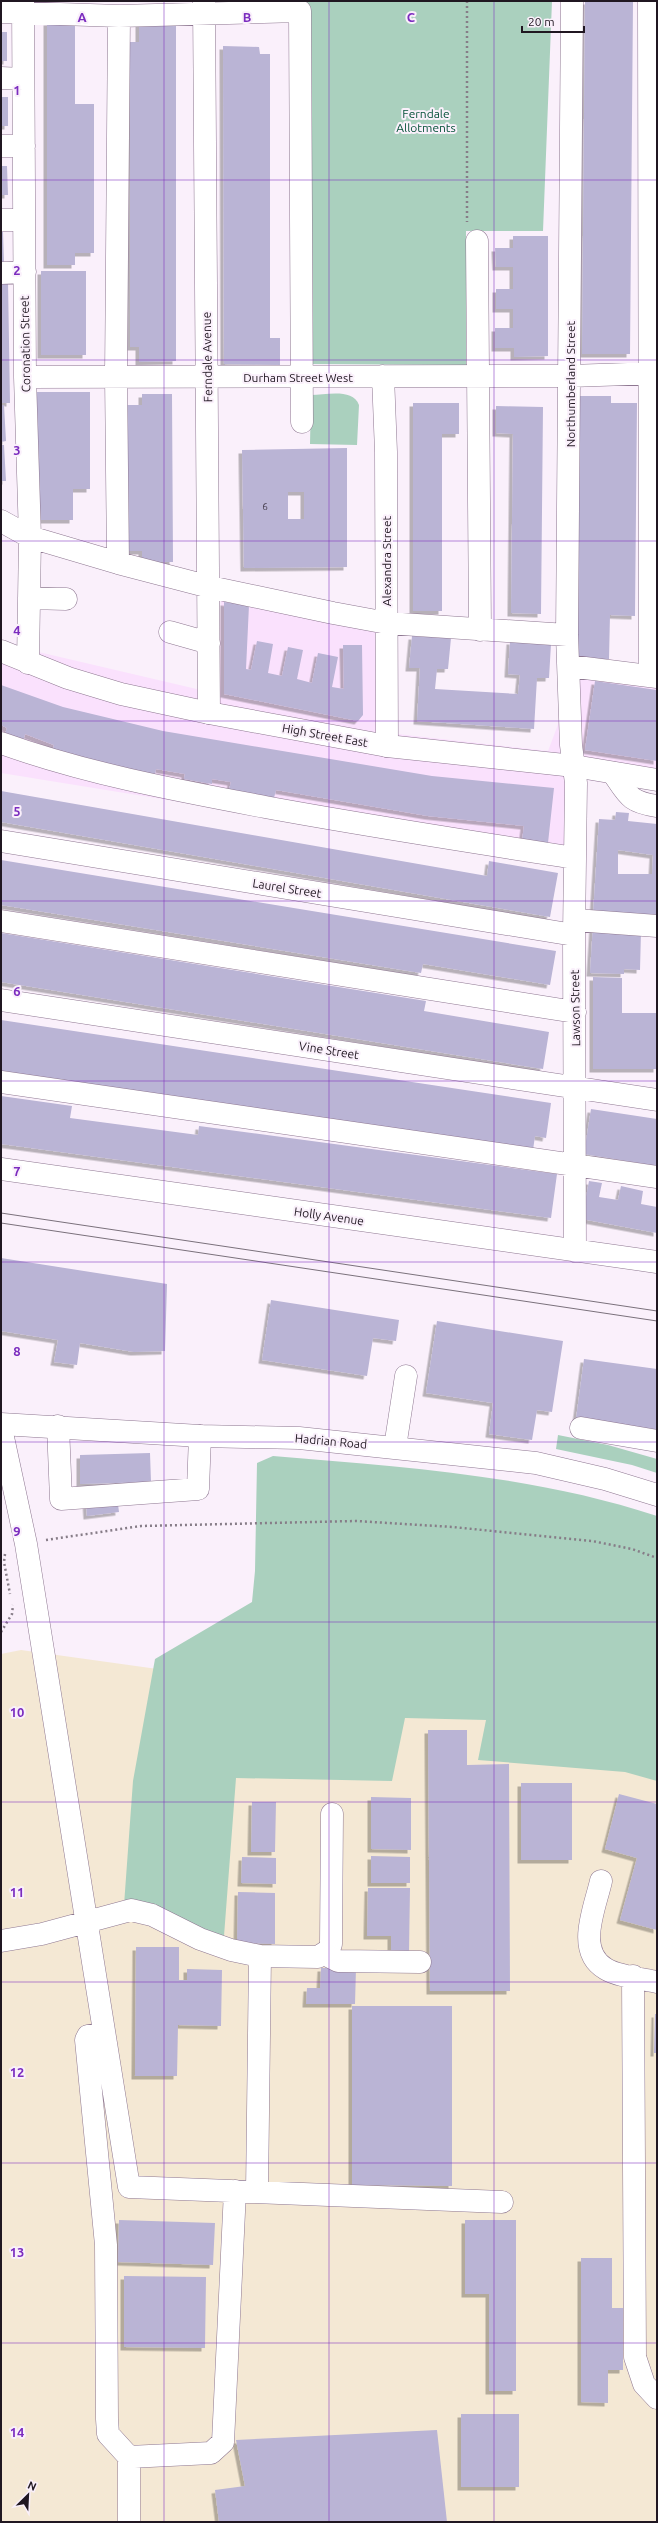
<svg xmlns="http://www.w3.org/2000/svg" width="658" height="2523" viewBox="0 0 658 2523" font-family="Ubuntu,sans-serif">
  <defs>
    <filter id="shadow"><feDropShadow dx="-3.5" dy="3.5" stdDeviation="0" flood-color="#0004"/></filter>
  </defs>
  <rect width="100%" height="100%" fill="#faf0fb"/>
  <path fill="#fae1fd" d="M221,594L376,630L380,732L548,751L581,663L657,670V791L581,779V870L385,835L1,773V639L13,646L218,694Z"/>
  <path fill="#f4e8d4" d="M21,1650L222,1678L657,1724V2522H1V1654Z"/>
  <path fill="#aad0be" d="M221,1H552L543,231H466V365L308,364L307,4L221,7Z
    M311,395C326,395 353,388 359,405L357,445L310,444Z
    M558,1435L608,1445L657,1459V1473L632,1465L556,1449Z
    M273,1456C403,1467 532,1475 657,1516V1781L625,1772L478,1760L486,1720L405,1718L392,1781L236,1778L224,1936L124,1905L133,1781L155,1659L252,1602L255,1571L257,1463Z"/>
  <path fill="#bab4d5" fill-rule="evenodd" filter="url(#shadow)" d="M585,1H633L630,354H582Z
    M47,22H75V104H94V253H75V265H47Z
    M139,22H176V361L139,362V347H130V42H139Z
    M1,32H7V61H1Z
    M223,46L259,47L260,54H270V338H280V365L224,364Z
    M1,97H8V126H1Z
    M1,166H7L8,195H1Z
    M1,232H3L4,262H1Z
    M513,236H548V356L514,357V348H495V328H513V309H496V289H513V267H496L495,248H513Z
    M41,271H86V355H41Z
    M1,281H8L10,403H1Z
    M37,392H90V489H73V520H38Z
    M142,394H172L173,562H142V551H125V405H142Z
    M579,396H611V403H637L635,616L610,615L609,659H577Z
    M413,403H459V434H442V611H413Z
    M1,405H4L6,441L1,442Z
    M496,406L543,407L541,614L511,613L513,434L496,433Z
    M1,445H4L6,481H1Z
    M347,448V567L244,568L242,450ZM288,492H304V519H288Z
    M224,602L249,605L246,669L251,670L257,641L273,644L268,673L282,676L288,647L303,650L297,679L312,683L318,653L338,657L332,687L344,689L343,645H362L363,715L358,721L224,694Z
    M412,636L451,638L448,669H437L435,689L518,694L520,675L508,674L510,641L551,644L549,678H537L534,729L417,721L420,668H409Z
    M595,681L657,690V761L585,750Z
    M1,685L63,707L163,731L432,776L554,788L548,843L522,841L524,826L428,816L276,790L274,798L229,790L231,782L212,779V784L184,779L185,774L156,769L154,777L52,752L54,745L25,734L23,741L5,734L7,728L1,725Z
    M1,791L487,876L489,861L558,873L550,917L1,822Z
    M616,812L629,813L628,821L657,824V916L593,915L599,819L615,820ZM618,850L653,855L652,874H618Z
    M1,860L556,951L550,985L423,964L421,973L1,905Z
    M593,925L641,931L640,970L624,969V974L590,973Z
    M1,933L426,1001L424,1011L549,1032L543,1069L1,982Z
    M593,977L622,978V1013H657V1069H593Z
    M1,1020L551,1103L546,1138L535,1136L533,1150L1,1071Z
    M1,1096L72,1106L70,1118L198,1135L199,1126L557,1174L551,1218L1,1144Z
    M591,1109L657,1119V1166L584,1154Z
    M589,1181L602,1183L599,1197L618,1200L621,1186L643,1191L641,1204L657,1207V1233L582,1219Z
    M1,1258L167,1284L165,1351L134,1352L80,1343L77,1365L54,1362L58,1340L1,1331Z
    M271,1300L399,1320L396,1341L373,1338L367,1376L262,1360Z
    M437,1321L563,1341L552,1412L537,1410L532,1440L489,1434L493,1403L426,1393Z
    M584,1359L657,1369V1430L576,1419Z
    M150,1453L151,1482L80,1484V1455Z
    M117,1497L119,1512L87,1516L86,1500Z
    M428,1730H467V1765L509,1764L510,1991H430Z
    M521,1783H572V1860H521Z
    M619,1794L657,1804V1930L620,1920L637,1858L605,1849Z
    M371,1797L411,1798V1850L371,1849Z
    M252,1802H276L275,1852H251Z
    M371,1856L410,1857V1883H371Z
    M242,1857L276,1858V1884L241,1883Z
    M368,1888H410L409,1952L391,1951V1936H367Z
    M238,1892L275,1893V1944L237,1943Z
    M136,1947H179V1980H187V1969L222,1970L221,2026L178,2025L177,2076H135Z
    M321,1968H356L355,2004H306L307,1988H320Z
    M352,2006H452V2186L352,2185Z
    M655,2014H657V2053H654Z
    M119,2220L215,2223L213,2265L118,2262Z
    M465,2220H516V2391H489V2294H465Z
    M581,2258H612V2308H623V2370H608V2403L581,2402Z
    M124,2276L206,2277L205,2348L124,2347Z
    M461,2414H519V2487H461Z
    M437,2430L447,2522H219L215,2490L245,2486L236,2440Z"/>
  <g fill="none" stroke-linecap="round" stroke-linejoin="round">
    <g stroke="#8e7791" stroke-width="23">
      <path id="minor" d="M23,1L25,377L30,537L28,663
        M204,1L209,713
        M572,1L567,635L571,745L576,783L574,935L575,1251
        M649,1L650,676
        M1,12L119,16L300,11L302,422
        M1,78L23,79
        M1,146H24
        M1,220H24
        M477,241L480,630
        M1,273L25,272
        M383,376L386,452L387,746
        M25,377L570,376L657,373
        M1,521L30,537L118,563L210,587L333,613L387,623L567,635
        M118,563L116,376L119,16
        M29,598L66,599
        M170,632L209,643
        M569,666L657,677
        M1,743C88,774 175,790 265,807C368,826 472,842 575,858
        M613,773C628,795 629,802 657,806
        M1,841L574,935
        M575,920L657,926
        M1,921L575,1012
        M1,1000L657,1100
        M1,1082L657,1177
        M1,1169L657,1262
        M58,1426L61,1499L198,1489L200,1436
        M1,1428L26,1544L129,2187L502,2202
        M581,1428L657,1441
        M395,1447L406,1376
        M601,1881C595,1908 575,1951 606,1969C617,1976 643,1979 657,1982
        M1,1941L42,1934L131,1910L152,1915L200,1939L231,1950L260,1956L318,1957L329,1950L331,1944L332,1814
        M324,1954L338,1961L420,1962
        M633,1976L635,2357L644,2384L657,2398
        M104,2034L88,2036L86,2040L106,2245L107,2419L108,2434L129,2457L211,2453L223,2442L235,2191
        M257,2192L260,1956
        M129,2522V2457"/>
    </g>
    <g stroke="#8e7791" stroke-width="23">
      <path id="major" d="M1,651L68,678L121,694L209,713L387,746L574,766L657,780
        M1,1424L200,1436L299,1438L536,1463L605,1479L657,1495"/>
    </g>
    <path stroke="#867c87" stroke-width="2.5" stroke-dasharray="2 3" stroke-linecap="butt" d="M467,1V222
      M46,1540L141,1526L356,1521L453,1527L592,1541L632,1549L657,1558
      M5,1554L4,1562L10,1594
      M1,1632L12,1614L13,1605"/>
    <use href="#minor" stroke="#fff" stroke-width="22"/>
    <use href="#major" stroke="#fff" stroke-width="22"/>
    <path stroke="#7a717b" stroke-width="1" d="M1,1213L657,1311
      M1,1223L657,1321"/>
  </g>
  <path fill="none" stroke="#7b2cbf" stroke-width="1" stroke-opacity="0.55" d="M164,1V2522M329,1V2522M494,1V2522M1,180H657M1,360H657M1,541H657M1,721H657M1,901H657M1,1081H657M1,1262H657M1,1442H657M1,1622H657M1,1802H657M1,1982H657M1,2163H657M1,2343H657"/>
  <g text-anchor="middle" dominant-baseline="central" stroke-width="4" stroke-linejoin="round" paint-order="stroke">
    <g font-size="10" fill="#463e4e">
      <text x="265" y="506">6</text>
    </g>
    <g font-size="12" fill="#045138" stroke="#faf0fb">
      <text x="426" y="113">Ferndale<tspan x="426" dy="14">Allotments</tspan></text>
    </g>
    <g font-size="12" fill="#201721" stroke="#faf0fb">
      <text transform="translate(25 344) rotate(-91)">Coronation Street</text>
      <text transform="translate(207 357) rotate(-91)">Ferndale Avenue</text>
      <text x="298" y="377">Durham Street West</text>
      <text transform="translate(570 384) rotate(-90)">Northumberland Street</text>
      <text transform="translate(386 561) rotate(-90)">Alexandra Street</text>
      <text transform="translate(325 735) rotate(10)">High Street East</text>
      <text transform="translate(287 888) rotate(9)">Laurel Street</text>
      <text transform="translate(575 1008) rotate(-91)">Lawson Street</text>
      <text transform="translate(329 1050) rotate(9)">Vine Street</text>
      <text transform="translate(329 1216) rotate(8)">Holly Avenue</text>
      <text transform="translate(331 1441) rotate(5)">Hadrian Road</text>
    </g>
  </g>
  <g font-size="13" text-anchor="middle" font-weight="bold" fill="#7b2cbf" stroke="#faf0fb" stroke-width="4" stroke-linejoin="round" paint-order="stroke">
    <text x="82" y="22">A</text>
    <text x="247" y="22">B</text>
    <text x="411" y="22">C</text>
    <text x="17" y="95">1</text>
    <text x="17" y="275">2</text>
    <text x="17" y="455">3</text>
    <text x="17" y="635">4</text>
    <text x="17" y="816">5</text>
    <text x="17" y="996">6</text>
    <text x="17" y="1176">7</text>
    <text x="17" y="1356">8</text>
    <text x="17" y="1536">9</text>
    <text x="17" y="1717">10</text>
    <text x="17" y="1897">11</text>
    <text x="17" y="2077">12</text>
    <text x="17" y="2257">13</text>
    <text x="17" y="2437">14</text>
  </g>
  <rect width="658" height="2523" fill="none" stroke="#201721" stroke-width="4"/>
  <g transform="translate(28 2495) rotate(24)" stroke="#faf0fb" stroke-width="3" paint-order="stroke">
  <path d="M0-3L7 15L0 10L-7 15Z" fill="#201721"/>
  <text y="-6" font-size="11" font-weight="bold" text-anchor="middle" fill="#201721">N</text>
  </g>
  <path d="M522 26v6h62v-6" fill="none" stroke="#201721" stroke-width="2"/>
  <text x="528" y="26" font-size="12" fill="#201721" stroke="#faf0fb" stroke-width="3" paint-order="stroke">20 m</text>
</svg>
